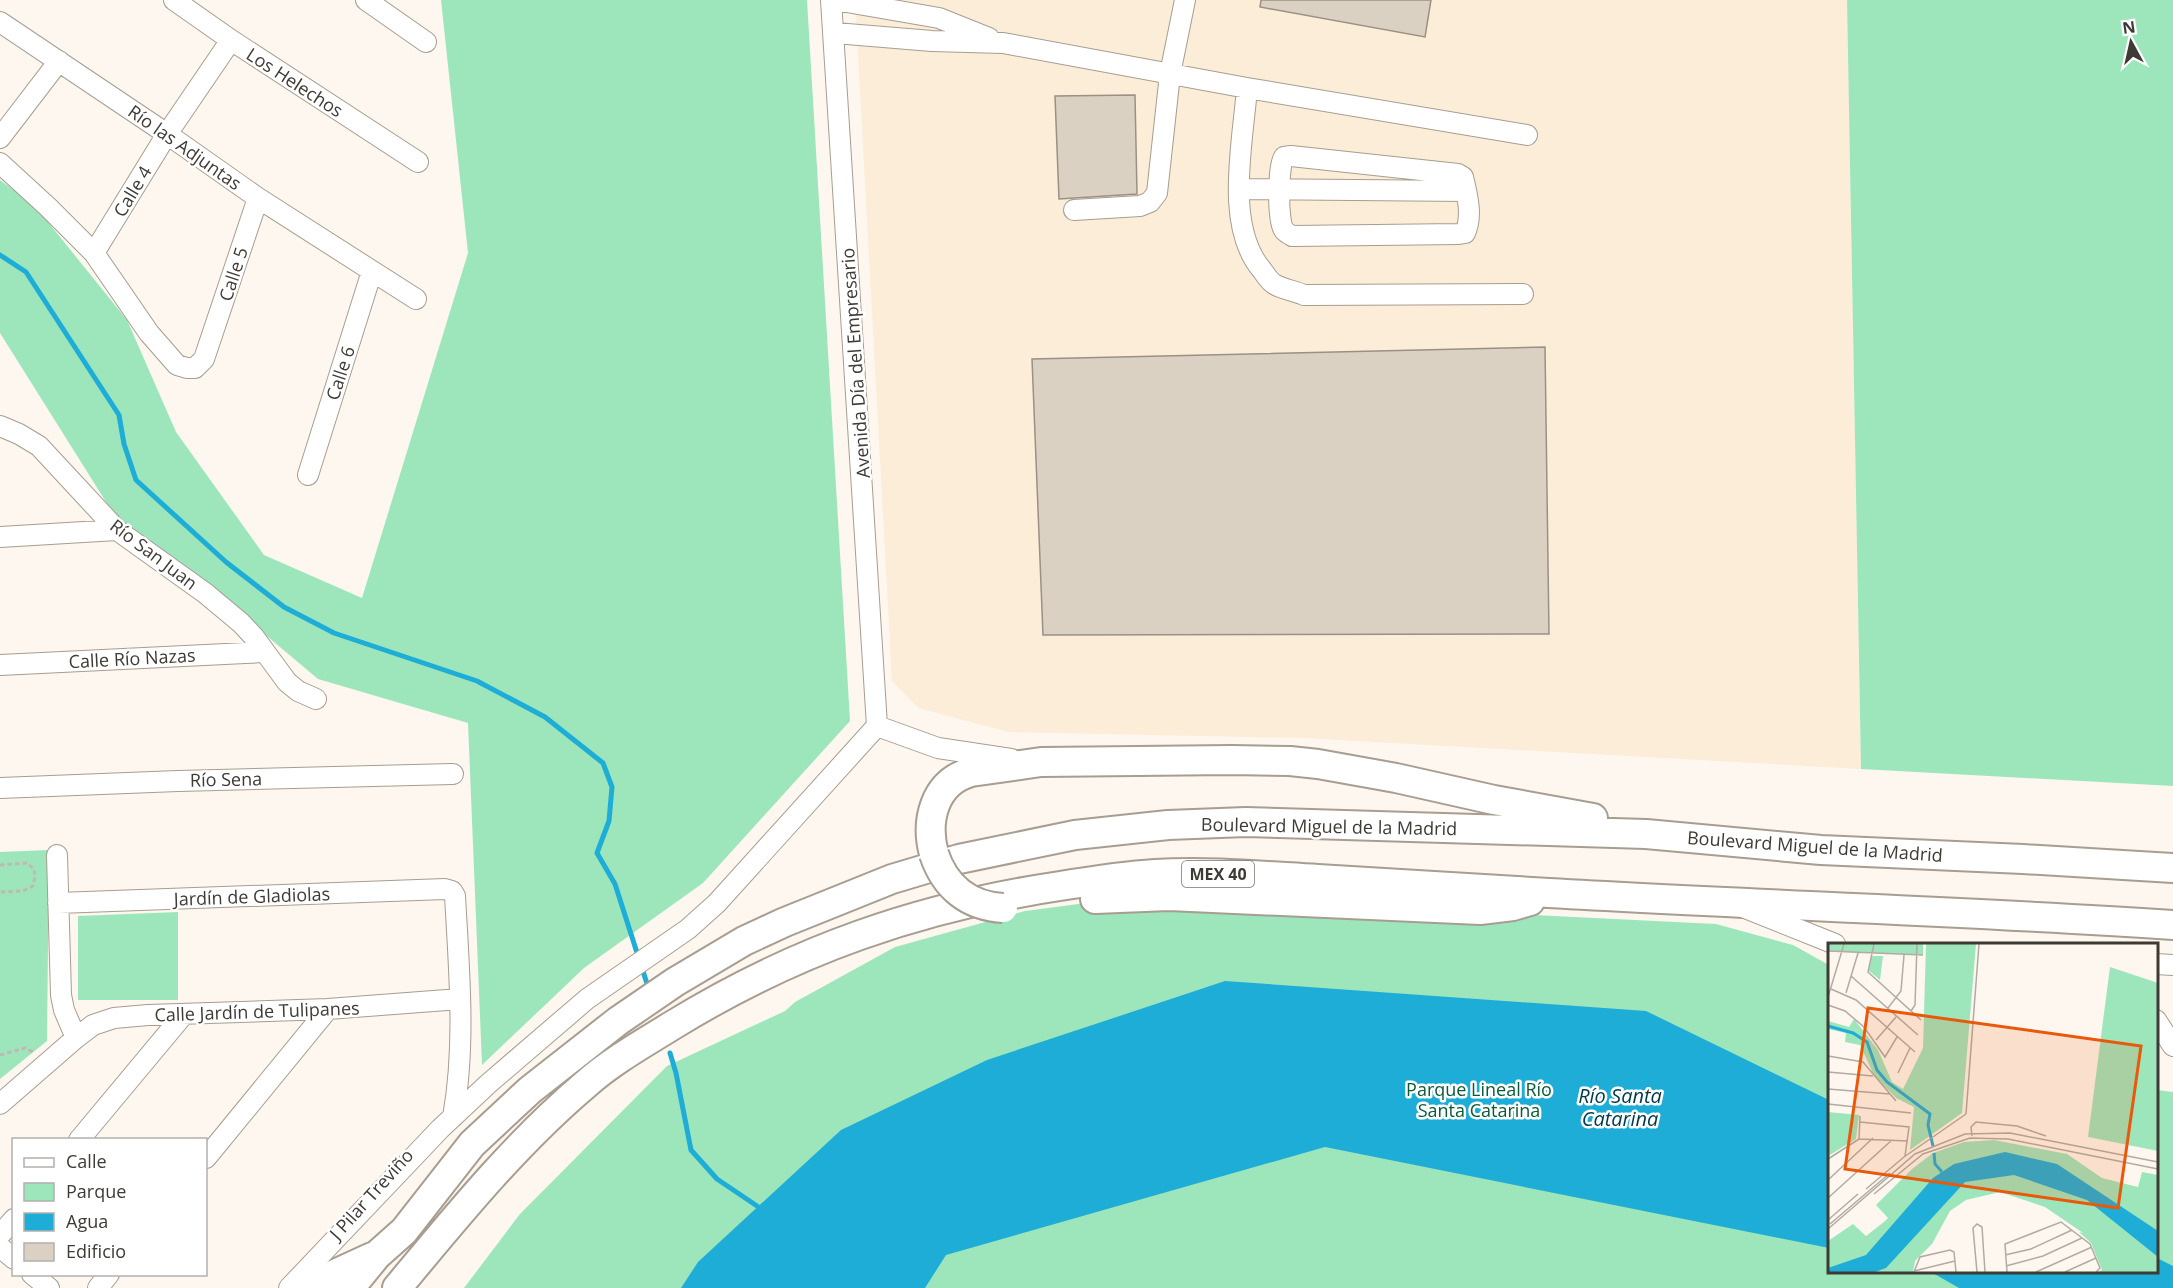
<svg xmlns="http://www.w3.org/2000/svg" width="2173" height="1288" viewBox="0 0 2173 1288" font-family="'Open Sans',sans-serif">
  <rect width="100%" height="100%" fill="#fef7ef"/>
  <path fill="#fcedd8" d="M855,0H1847L1861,769L1302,738L1008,732L918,708L892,681Z"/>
  <path fill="#9de6bc" d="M441,0H807L850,721L703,883L584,968L482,1065L468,723L318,679L224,600L118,521L0,333V180L35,206L127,320L176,432L264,555L362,598L468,253Z
    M1847,0H2173V786L1861,769Z
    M49,850L47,1041L0,1079V852Z
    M1124,898L1434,910L1716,924L1793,945L1829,965L1830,1272H2156L2157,1090L2173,1092V1288H464L520,1214L667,1066L785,1011L795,1002L895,947L1025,911Z
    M178,912V1000H78V916Z"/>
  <path fill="#1eadd6" d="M1225,981L1646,1011L1829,1100V1248L1325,1147L946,1255L925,1288H681L698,1262L841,1130L987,1060Z
    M2157,1258L2173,1266V1288H1959L1931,1272H2156Z"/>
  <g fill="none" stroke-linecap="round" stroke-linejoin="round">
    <path stroke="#1eadd6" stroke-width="5" d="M0,255L26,272L119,415L124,444L136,480L226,562L284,607L334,633L477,681L545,717L603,763L612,787L609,821L597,853L615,884L639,959
      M642,968L649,990
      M670,1053L676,1073L691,1150L717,1179L763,1210"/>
  </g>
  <path fill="#dbd1c3" stroke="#9a9084" stroke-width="1.5" d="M1261,0H1431L1425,37L1260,7Z
    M1135,95L1137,194L1059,199L1055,96Z
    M1545,347L1549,634L1043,635L1032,359Z"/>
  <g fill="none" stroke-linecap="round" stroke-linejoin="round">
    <g stroke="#a79d90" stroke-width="22">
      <path id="minor" d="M174,0L231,40L418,162
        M366,0L426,42
        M831,0L877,726
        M835,0L939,18L989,38
        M0,22L167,134L258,198L416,299
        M835,33L932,41L1003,43L1247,88L1527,135
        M1247,88C1243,142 1224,226 1262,270C1265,274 1269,281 1274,284C1282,289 1295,291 1304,295L1523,294
        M0,138L59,61
        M1291,156L1458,174L1463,177C1467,194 1473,216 1465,233L1459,234L1292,236C1289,234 1285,232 1284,230C1277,221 1278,165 1284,157Z
        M0,163L48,207L94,253L149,333L177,365L187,368H195L204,359L258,198
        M1239,189L1466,191
        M1074,210L1140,206L1150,202L1157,193L1170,74L1185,0
        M94,253L167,134L231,40
        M0,426L19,434L39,446L117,530L205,593L241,623L254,637L287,682L298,691L316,699
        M308,475L372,271
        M0,537L117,530
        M0,665L264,652
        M877,726L938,748L1011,759
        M0,788L178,781L453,774
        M57,855L61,995L64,1010L76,1038L93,1025L114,1018L148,1015L328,1009L460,999
        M58,903L445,889L452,891L455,896C459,969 466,1045 453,1117
        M1745,908L1835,944
        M2156,964L2173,965
        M2156,1020L2173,1046
        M0,1104L76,1038
        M79,1140L184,1014
        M206,1158L328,1009
        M0,1235L14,1219
        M0,1247L14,1259
        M32,1274L49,1288
        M98,1288L109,1274
        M289,1288L440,1129L488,1084L587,999L688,929L717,903L877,726"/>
    </g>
    <g stroke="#a79d90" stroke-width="32">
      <path id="highway" d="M934,854C925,821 934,782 971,772L1041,762L1232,760L1290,761L1318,764L1396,778L1494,800L1593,818
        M1095,899L1169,896L1480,910L1513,906L1530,901
        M312,1288L335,1274L372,1257
        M350,1288L377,1255L404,1231L472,1144L530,1090L618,1021L675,982L744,941L785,922L892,879L959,859L1075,835L1168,825L1246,822L1646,834L1821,850L2023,859L2173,868
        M397,1288C456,1217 515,1144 586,1084C612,1061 644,1043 673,1025C795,950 919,907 1060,886C1091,881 1123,876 1155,874C1209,871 1264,876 1318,879C1395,884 1472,889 1549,893C1757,905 1965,911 2173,925"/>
    </g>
    <path stroke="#bfb9b1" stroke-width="3" stroke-dasharray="4.5 3" stroke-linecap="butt" d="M0,865L27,863L34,869L35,877L33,886L23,891L0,892
      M0,1055L25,1048L33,1052"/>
    <use href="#minor" stroke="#fff" stroke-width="20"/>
    <use href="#highway" stroke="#fff" stroke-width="28"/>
    <g stroke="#a79d90" stroke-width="32" stroke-linecap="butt">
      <path id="highway-bridge" d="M934,854C945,887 968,906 1003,908"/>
    </g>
    <use href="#highway-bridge" stroke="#fff" stroke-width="28"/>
  </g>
  <g text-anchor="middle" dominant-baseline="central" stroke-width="5" stroke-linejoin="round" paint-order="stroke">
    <rect fill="#fff" stroke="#787571" stroke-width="1.5" x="1182" y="861" width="72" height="26" rx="4.5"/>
    <g font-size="16" font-weight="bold" fill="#3e3a34">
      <text x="1218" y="874">MEX 40</text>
    </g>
    <g font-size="18" fill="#3e3a34" stroke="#fff">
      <text transform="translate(295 82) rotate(33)">Los Helechos</text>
      <text transform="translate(185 147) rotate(35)">Río las Adjuntas</text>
      <text transform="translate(132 191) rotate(-59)">Calle 4</text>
      <text transform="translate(233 274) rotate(-72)">Calle 5</text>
      <text transform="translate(855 363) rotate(-94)">Avenida Día del Empresario</text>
      <text transform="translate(340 373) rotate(-72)">Calle 6</text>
      <text transform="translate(154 554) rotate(37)">Río San Juan</text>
      <text transform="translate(132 658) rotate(-3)">Calle Río Nazas</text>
      <text transform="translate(226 779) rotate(-1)">Río Sena</text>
      <text transform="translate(1329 826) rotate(1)">Boulevard Miguel de la Madrid</text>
      <text transform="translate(1815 846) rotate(4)">Boulevard Miguel de la Madrid</text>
      <text transform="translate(252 896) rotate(-2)">Jardín de Gladiolas</text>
      <text transform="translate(257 1011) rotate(-2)">Calle Jardín de Tulipanes</text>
      <text transform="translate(371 1194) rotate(-48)">J Pilar Treviño</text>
    </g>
    <g font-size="18" fill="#085b38" stroke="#fff">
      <text x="1479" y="1089">Parque Lineal Río<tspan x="1479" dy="21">Santa Catarina</tspan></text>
    </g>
    <g font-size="20" font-style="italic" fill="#003b4c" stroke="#fff">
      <text x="1620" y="1095">Río Santa<tspan x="1620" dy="23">Catarina</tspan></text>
    </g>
  </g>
  <g transform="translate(1828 943)">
    <rect width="330" height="330" fill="#fef7ef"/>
    <path d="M0,1H95V12L0,8ZM98,1H148L134,170L82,207L86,164L68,155L46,132L32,102L17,99L18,90L0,86V78L21,84L26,76L50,107L64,139L75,146L95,105ZM44,13H55L52,37L40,27ZM282,24L330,40V208L260,194ZM0,169L31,172L28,196L0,213ZM166,197L239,211L274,235L310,244L314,229L330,232V329H270L274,327L263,300L251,289L255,290L217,264L172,249L138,257L122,268L104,301L87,318L85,329H0V298L25,281L38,293L56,279L60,275L48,262L84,226L105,210L136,199Z" fill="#9de6bc"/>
    <path d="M177,209L229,221L330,288V314L259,257L186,232L137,239L58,325L47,329H0V325L38,312L105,235L126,221Z" fill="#1eadd6"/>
    <path fill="none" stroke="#1eadd6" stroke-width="3" d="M0,83L25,90L39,99L49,127L59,139L102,171L100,182L105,203M106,210L107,221L114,229"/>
    <path fill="none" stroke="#b1aba4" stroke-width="1.5" d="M46,1L40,29L93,77M0,8L95,12M23,33L90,92M3,46L28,57L87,109M18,50L30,10M0,54L16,1M0,62L17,68L36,84L57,114L69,94M60,65L73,48L76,12M83,68L87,62L89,1M48,97L68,74M0,113L35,119L68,158M0,129L45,133M70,130L82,105M0,146L62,151M0,161L83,170M138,171L151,1M32,173L31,196L80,198M32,179L81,184L77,213M144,193L143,184L148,179L189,183L218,193M0,216L31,196M0,237L45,195M38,246L76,214L138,171M46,251L95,211L142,195L180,196L330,226M0,255L64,197M0,277L30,251M2,281L62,230M0,286L87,211L137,191L182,190L330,219M177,312L203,306L244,287M178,323L215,313L254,295M86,328L127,318M86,329L92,314L122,307L126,309L128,329M149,329L145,285L149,281L154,284L157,329M179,329L177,301L233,279L262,301L272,325L268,329M208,329L264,304M237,329L268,315"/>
    <path fill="#e8590c" fill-opacity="0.15" stroke="#e8590c" stroke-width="3" d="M40,65L313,103L290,265L17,226Z"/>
    <rect width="330" height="330" fill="none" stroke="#3e3a34" stroke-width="3"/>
  </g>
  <rect x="12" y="1138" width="195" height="138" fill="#ffffff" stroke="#b2b0ae" stroke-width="1.5"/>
  <rect x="24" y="1158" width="30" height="9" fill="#ffffff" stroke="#b2b0ae" stroke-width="1.5"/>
  <text x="66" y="1168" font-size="18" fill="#3e3a34">Calle</text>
  <rect x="24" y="1183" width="30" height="18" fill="#9de6bc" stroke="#b2b0ae" stroke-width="1.5"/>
  <text x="66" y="1198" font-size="18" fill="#3e3a34">Parque</text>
  <rect x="24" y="1213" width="30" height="18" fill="#1eadd6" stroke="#b2b0ae" stroke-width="1.5"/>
  <text x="66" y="1228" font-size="18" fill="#3e3a34">Agua</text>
  <rect x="24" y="1243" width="30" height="18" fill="#dbd1c3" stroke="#b2b0ae" stroke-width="1.5"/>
  <text x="66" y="1258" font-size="18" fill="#3e3a34">Edificio</text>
  <g transform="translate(2131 42) rotate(352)" stroke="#ffffff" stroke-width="4.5" paint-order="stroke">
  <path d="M0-4.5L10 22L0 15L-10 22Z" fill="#3e3a34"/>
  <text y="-9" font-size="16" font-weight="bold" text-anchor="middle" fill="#3e3a34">N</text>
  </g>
</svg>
